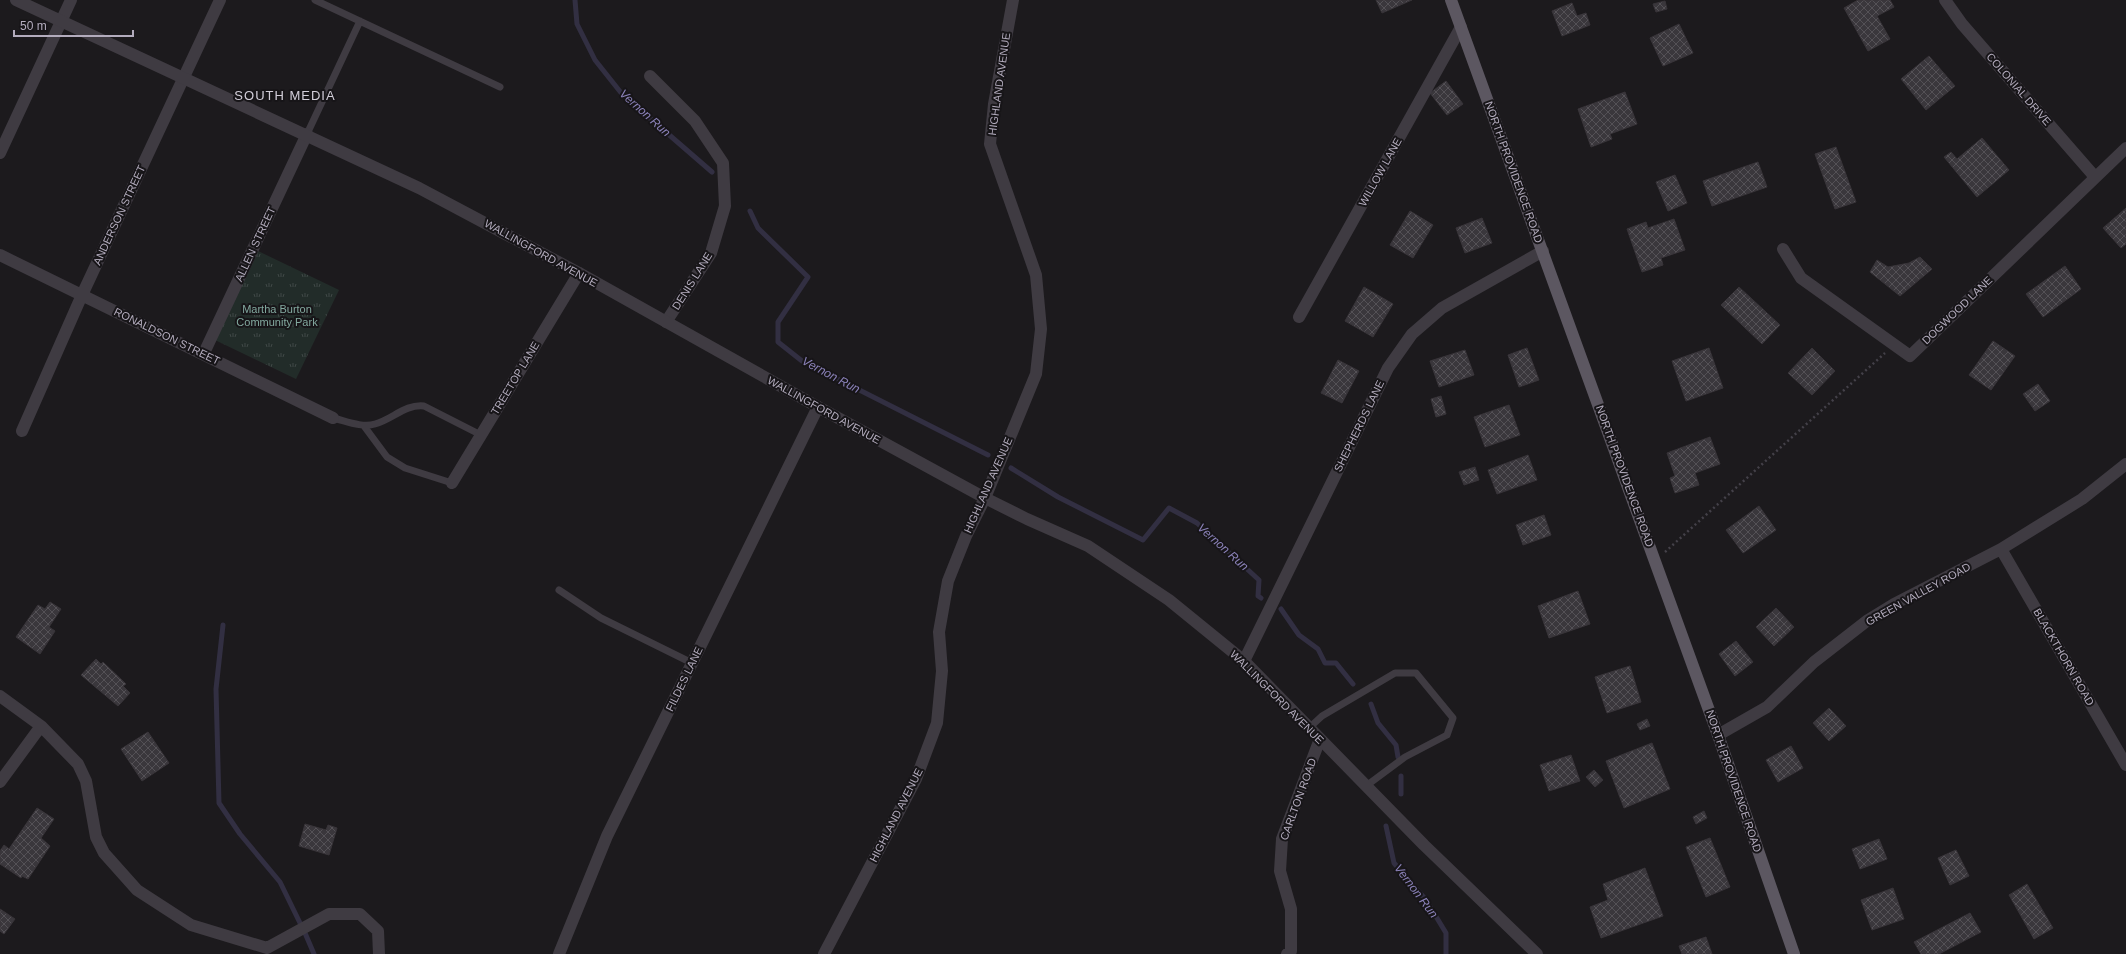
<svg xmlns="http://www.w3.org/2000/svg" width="2126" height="954" viewBox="0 0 2126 954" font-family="Arial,sans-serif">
  <defs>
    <pattern id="grass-tufts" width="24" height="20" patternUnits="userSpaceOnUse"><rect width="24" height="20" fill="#222c29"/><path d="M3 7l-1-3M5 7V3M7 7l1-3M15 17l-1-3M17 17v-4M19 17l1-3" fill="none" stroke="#404846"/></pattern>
    <pattern id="building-cross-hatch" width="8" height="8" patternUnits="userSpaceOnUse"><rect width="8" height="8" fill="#3a373c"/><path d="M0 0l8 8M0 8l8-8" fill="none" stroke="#545156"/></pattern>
  </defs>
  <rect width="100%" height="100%" fill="#1c1a1d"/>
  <path fill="url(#grass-tufts)" d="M258,251L339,290L296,379L215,340Z"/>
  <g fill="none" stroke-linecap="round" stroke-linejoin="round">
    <path stroke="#322f42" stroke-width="5" d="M575,0L577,24L595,60L622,94L712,172
      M750,211L758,228L808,277L778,322V342L802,361L988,455
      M1011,468L1058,497L1143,540L1169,508L1197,523L1259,580L1258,596L1261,598
      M1281,609L1299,635L1318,649L1325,663H1336L1353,684
      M223,625L216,689L219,803L240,834L280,882L301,925
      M1371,704L1378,723L1396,745L1398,757
      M1401,776V794
      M1386,826L1394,863L1426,900L1446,933V954
      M305,933L314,954"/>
  </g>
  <path fill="url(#building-cross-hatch)" stroke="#383439" d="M1376,0H1412L1382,13Z
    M1858,0H1890L1894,7L1877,16L1890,39L1868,51L1844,8Z
    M1665,1L1667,9L1656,12L1653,4Z
    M1572,3L1577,16L1586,13L1590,25L1562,36L1552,11Z
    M1679,24L1693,53L1663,66L1650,38Z
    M1929,56L1955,86L1926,110L1901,79Z
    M1446,81L1463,104L1447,115L1430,93Z
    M1625,92L1637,124L1610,134L1612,139L1591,147L1578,109Z
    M1982,138L2009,170L1977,197L1944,157L1951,152L1957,159Z
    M1836,147L1856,202L1835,209L1815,154Z
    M1758,162L1767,187L1712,206L1703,181Z
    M1675,175L1687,203L1668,211L1656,182Z
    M2126,208V244L2121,248L2103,228Z
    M1410,211L1433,225L1413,258L1390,245Z
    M1482,218L1492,243L1465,253L1456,228Z
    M1674,219L1685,250L1661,258L1663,265L1642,272L1627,229L1646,222L1648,228Z
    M1920,257L1932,269L1900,296L1870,272L1877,260L1888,267L1909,263Z
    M2065,266L2081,289L2043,317L2026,294Z
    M1364,287L1393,304L1373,337L1345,321Z
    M1739,287L1780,325L1762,344L1721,305Z
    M1993,341L2015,356L1991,390L1969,375Z
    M1527,348L1539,380L1519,387L1508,355Z
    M1709,348L1723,388L1686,401L1672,361Z
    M1812,348L1835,371L1812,395L1788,373Z
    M1465,350L1474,375L1439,387L1430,361Z
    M1338,360L1359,371L1342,403L1321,393Z
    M2038,384L2050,401L2035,411L2023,394Z
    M1441,396L1446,414L1436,417L1431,399Z
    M1509,405L1520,435L1485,447L1474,417Z
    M1710,437L1720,464L1695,473L1699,485L1675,493L1670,478L1675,476L1667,453Z
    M1528,455L1537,480L1497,494L1488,470Z
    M1475,467L1479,480L1464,485L1459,472Z
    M1759,506L1776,530L1743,553L1726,530Z
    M1544,515L1551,535L1523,545L1516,525Z
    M1578,591L1590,624L1549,638L1538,606Z
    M50,602L61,609L49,627L55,631L40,654L16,637L38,605L45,609Z
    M1776,608L1794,627L1774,646L1756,627Z
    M1736,641L1753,662L1735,676L1719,654Z
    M96,659L101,664L103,662L126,684L123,686L130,693L118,706L81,675Z
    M1630,666L1641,702L1607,713L1595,677Z
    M1829,708L1846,726L1829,741L1813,723Z
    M1647,719L1650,726L1640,730L1637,724Z
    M148,732L169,763L142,781L121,749Z
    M1652,743L1670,789L1624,808L1606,761Z
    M1791,746L1803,768L1778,782L1766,760Z
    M1571,755L1580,781L1549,791L1540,765Z
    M1594,770L1603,780L1595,787L1586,777Z
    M37,808L54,819L41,838L50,846L28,879L22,876L21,878L0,864V851L4,845L9,849Z
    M1704,811L1707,818L1696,824L1693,817Z
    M305,824L326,830L328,825L337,828L329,855L299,846Z
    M1710,838L1730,887L1706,897L1686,847Z
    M1879,839L1887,859L1860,869L1852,849Z
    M1956,850L1969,876L1950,885L1938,858Z
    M1645,868L1663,916L1601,938L1590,907L1608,900L1603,884Z
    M2027,884L2053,928L2034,939L2009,895Z
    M1893,888L1904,919L1872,930L1861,900Z
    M0,909L15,919L4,934L0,931Z
    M1970,913L1981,932L1939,954H1921L1914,942Z
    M1706,937L1712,954H1682L1679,946Z"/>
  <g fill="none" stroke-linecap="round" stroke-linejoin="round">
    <path stroke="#444149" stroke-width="2.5" stroke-dasharray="2 3" stroke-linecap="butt" d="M1665,552L1885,353"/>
    <path stroke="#3f3b42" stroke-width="7" d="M315,0L500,87
      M307,134L360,21
      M333,418C346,421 362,428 375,424C393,419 405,404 424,406L481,435
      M364,426L387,457L405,468L452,483
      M559,590L601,618L692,663
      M1309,728L1322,716L1395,673H1416L1453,718L1447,735L1405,757L1366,786"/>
    <path stroke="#3f3b42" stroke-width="12" d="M1945,0L1962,24L2095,177
      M650,76L695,121L723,163L725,206L711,253L666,322
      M0,153L71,0
      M1783,249L1801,278L1910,356L2126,148
      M0,255L333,418
      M1299,317L1461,27
      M204,353L307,134
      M22,431L82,295L220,0
      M452,483L579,273
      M2001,549L2126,765
      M1244,661L1388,368L1412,334L1442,308L1543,251
      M0,696L41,726L78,764L86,781L96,837L104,853L137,890L191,925L267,948L329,914H360L378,931L379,954
      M1718,735L1767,707L1814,662L1868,620L1894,604L2001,549L2082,499L2126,464
      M0,782L41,726
      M559,954L607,836L818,407
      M824,954L916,779L937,723L942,671L939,632L948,581L966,536L985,498L1036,374L1041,329L1036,275L990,144L994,104L1013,0
      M1287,954L1291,951V909L1280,871L1282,839L1320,739"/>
    <path stroke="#3f3b42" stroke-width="12" d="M16,0L419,188L579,273L818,407L985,498L1027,519L1088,546L1169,600L1244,661L1424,845L1537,954"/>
    <path stroke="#5c5761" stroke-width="12" d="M1451,0L1718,735L1794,954"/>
  </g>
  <g text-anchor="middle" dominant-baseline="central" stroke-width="4" stroke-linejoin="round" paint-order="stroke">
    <g font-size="11" fill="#b3acbd" stroke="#171518">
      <text transform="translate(999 84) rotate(-82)">HIGHLAND AVENUE</text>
      <text transform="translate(2019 89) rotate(49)">COLONIAL DRIVE</text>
      <text transform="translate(1380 172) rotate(-61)">WILLOW LANE</text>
      <text transform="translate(1514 172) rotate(70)">NORTH PROVIDENCE ROAD</text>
      <text transform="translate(119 215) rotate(-65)">ANDERSON STREET</text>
      <text transform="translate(255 244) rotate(-65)">ALLEN STREET</text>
      <text transform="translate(541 253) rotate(29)">WALLINGFORD AVENUE</text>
      <text transform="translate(692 281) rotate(-58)">DENIS LANE</text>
      <text transform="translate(1957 310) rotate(-44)">DOGWOOD LANE</text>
      <text transform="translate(167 336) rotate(26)">RONALDSON STREET</text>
      <text transform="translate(515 378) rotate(-59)">TREETOP LANE</text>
      <text transform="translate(824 410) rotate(29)">WALLINGFORD AVENUE</text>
      <text transform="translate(1359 426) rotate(-64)">SHEPHERDS LANE</text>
      <text transform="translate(1625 476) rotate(70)">NORTH PROVIDENCE ROAD</text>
      <text transform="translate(988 485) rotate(-66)">HIGHLAND AVENUE</text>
      <text transform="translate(1918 594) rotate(-29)">GREEN VALLEY ROAD</text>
      <text transform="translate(2064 657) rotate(60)">BLACKTHORN ROAD</text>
      <text transform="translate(684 679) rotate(-64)">FILDES LANE</text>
      <text transform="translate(1277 697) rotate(45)">WALLINGFORD AVENUE</text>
      <text transform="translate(1734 781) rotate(71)">NORTH PROVIDENCE ROAD</text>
      <text transform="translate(1298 799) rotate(-70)">CARLTON ROAD</text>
      <text transform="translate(896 815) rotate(-63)">HIGHLAND AVENUE</text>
    </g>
    <g font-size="11" fill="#83a99f" stroke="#171518">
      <text x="277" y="309">Martha Burton<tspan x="277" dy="13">Community Park</tspan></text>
    </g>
    <g font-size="12" font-style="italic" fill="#8b82b9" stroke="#171518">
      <text transform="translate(645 113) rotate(42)">Vernon Run</text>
      <text transform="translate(831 375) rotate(28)">Vernon Run</text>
      <text transform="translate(1223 547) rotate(42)">Vernon Run</text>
      <text transform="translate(1416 891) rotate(53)">Vernon Run</text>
    </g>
    <g font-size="13" letter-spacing="1" fill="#d2ced9" stroke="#171518">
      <text x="285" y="95">SOUTH MEDIA</text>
    </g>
  </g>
  <path d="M14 30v6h119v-6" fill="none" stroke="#b3acbd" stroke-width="2"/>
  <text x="20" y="30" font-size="12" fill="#b3acbd" stroke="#171518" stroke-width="3" paint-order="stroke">50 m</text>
</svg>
